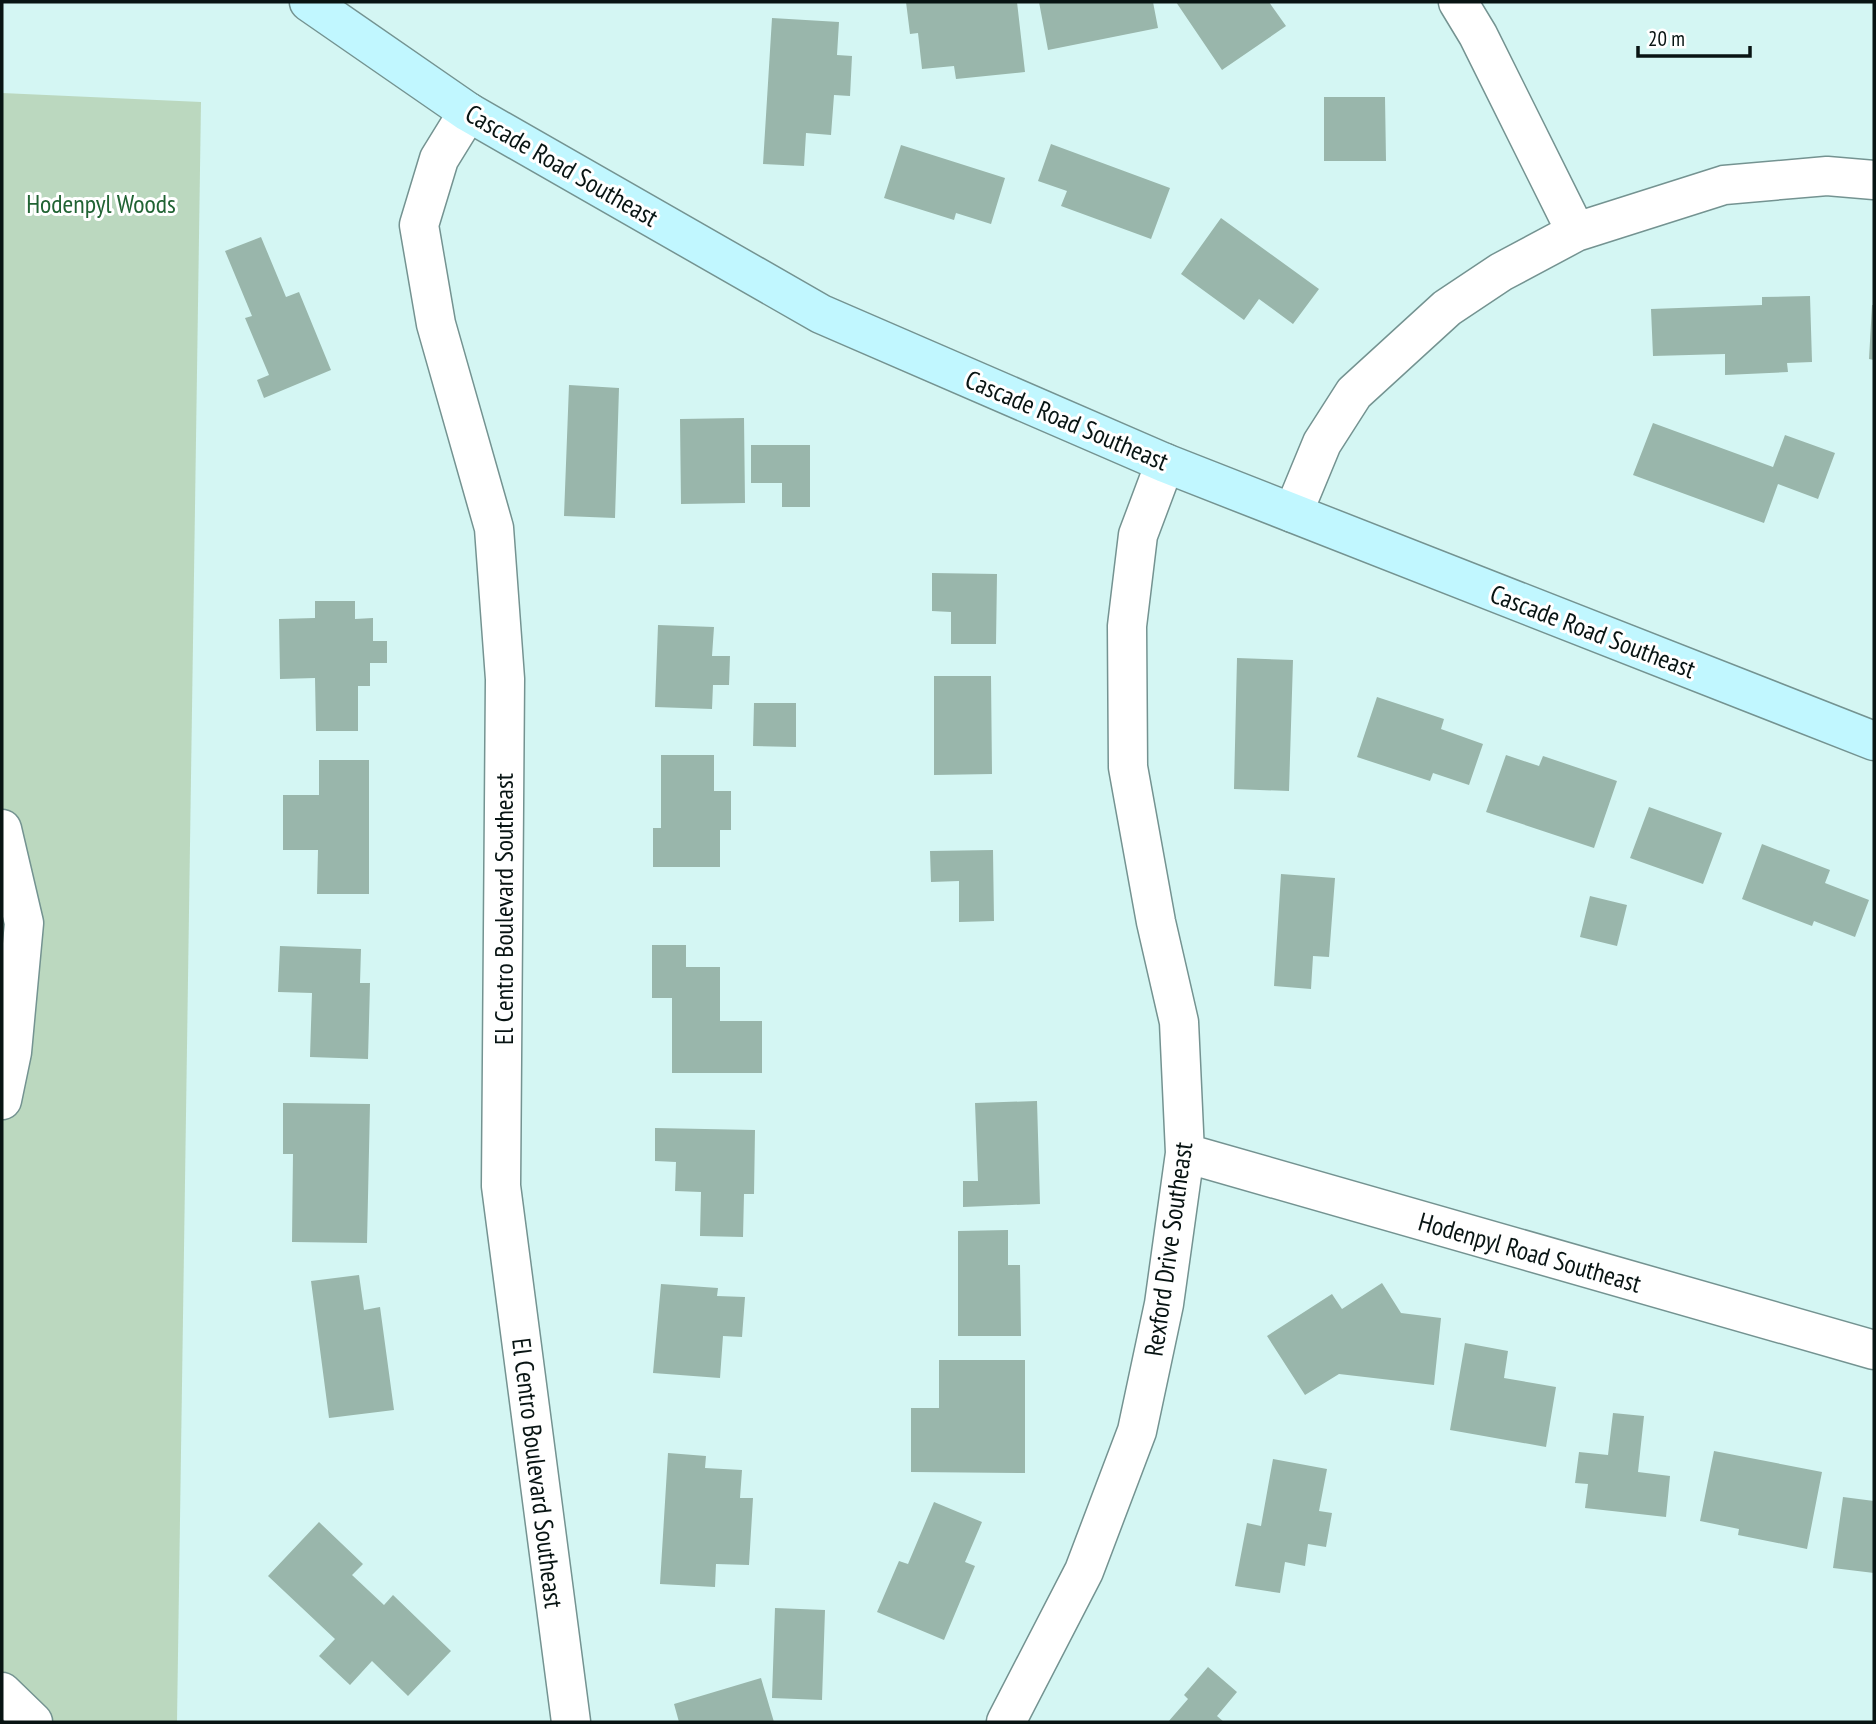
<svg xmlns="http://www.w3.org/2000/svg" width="1876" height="1724" viewBox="0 0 1876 1724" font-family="'PT Sans Narrow',sans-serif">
  <rect width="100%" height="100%" fill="#d4f6f3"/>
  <path fill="#bbd8bf" d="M2,93L201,102L177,1722H2Z"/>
  <path fill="#99b6ab" d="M906,2H1017L1025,72L956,79L954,66L922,69L918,33L910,34Z
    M1039,2H1153L1158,28L1048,50Z
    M1176,2H1269L1286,26L1222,70Z
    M772,18L839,22L837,55L852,56L850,96L834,95L831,135L806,133L804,166L763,164Z
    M1324,97H1385L1386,161H1324Z
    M1051,144L1170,188L1151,239L1061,206L1067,191L1038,181Z
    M901,145L1005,178L991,224L956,213L954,220L884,198Z
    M1221,218L1319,289L1293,324L1259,299L1244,320L1181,274Z
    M261,237L286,297L299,292L331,370L264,398L257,380L269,375L245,318L252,316L225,251Z
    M1810,296L1812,362L1787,363L1788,372L1725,375V354L1653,356L1651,309L1762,305V297Z
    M1872,305H1874V360L1869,359Z
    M569,385L619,388L615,518L564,516Z
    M744,418L745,503L681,504L680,419Z
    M1653,423L1773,467L1785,435L1835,453L1818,499L1778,484L1764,523L1633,475Z
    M751,445H810V507H782V483H751Z
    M932,573L997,574L996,644H951V612L932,611Z
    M315,601H355V619L373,618V641H387V663H370V686H358V731H316L315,678L280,679L279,619L315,618Z
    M658,625L714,627L712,656H730L729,685H713L712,709L655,707Z
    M1237,658L1293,660L1289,791L1234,789Z
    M934,676H991L992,774L934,775Z
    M1377,697L1444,719L1441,729L1483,744L1469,785L1433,773L1430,781L1357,757Z
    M754,703H796V747L753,746Z
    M661,755H714V791H731V830H720V867H653V828H661Z
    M1506,755L1539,766L1543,756L1617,781L1594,848L1486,812Z
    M319,760H369V894H317L318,850H283V795H319Z
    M1649,807L1722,833L1703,884L1630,858Z
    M1762,844L1830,870L1825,883L1869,900L1855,937L1814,921L1812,926L1742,899Z
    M993,850L994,921L959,922V881L931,882L930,851Z
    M1281,874L1335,878L1329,957L1313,956L1311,989L1274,986Z
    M1590,896L1627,905L1617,946L1580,937Z
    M652,945H686V967H720V1021H762V1073H672V998H652Z
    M280,946L361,949L360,983H370L368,1059L310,1057L312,993L278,992Z
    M1037,1101L1040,1204L963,1207V1181H978L975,1103Z
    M283,1103L370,1104L367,1243L292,1242L293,1154H283Z
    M655,1128L755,1130L754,1194H744L743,1237L700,1236L701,1192L675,1191L676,1162L655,1161Z
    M1008,1230V1265H1020L1021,1336H958V1231Z
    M359,1275L364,1310L380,1307L394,1410L329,1418L311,1281Z
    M1382,1283L1401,1313L1441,1318L1434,1385L1339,1374L1305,1395L1267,1336L1332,1294L1342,1309Z
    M661,1284L718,1288L717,1296L745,1297L742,1337L723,1336L720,1378L653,1373Z
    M1465,1343L1508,1351L1504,1378L1556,1387L1546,1447L1450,1430Z
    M939,1360H1025V1473L911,1472V1408H939Z
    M1613,1413L1644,1416L1638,1472L1670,1476L1666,1517L1585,1508L1588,1484L1575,1483L1579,1452L1608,1455Z
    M1714,1451L1822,1472L1807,1549L1738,1535L1739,1529L1700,1521Z
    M668,1453L706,1456L705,1468L742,1470L740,1498H753L749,1565L716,1564L715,1587L660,1584Z
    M1273,1459L1327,1469L1319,1511L1332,1513L1326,1547L1308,1544L1305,1566L1285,1562L1280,1593L1235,1586L1247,1523L1261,1526Z
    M1843,1497L1874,1501V1573L1833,1568Z
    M934,1502L982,1522L965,1562L975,1566L944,1640L877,1612L899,1561L908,1564Z
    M319,1522L363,1564L352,1575L384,1605L393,1595L451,1651L408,1696L372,1661L350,1685L319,1656L335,1639L268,1576Z
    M775,1608L825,1610L822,1700L772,1698Z
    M1208,1667L1237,1692L1217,1716L1224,1722H1168L1188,1699L1184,1695Z
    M761,1678L774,1722H679L674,1704Z"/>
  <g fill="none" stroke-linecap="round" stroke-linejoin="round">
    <g stroke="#749391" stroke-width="41">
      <path id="minor" d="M1458,2L1478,35L1576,232
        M468,112L439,159L419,225L436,324L494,528L505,679L501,1186L571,1722
        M1293,513L1322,443L1354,393L1447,308L1501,272L1576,232L1724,185L1827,176L1874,180
        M1185,1153L1874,1350
        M1006,1722L1084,1571L1137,1431L1164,1304L1185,1153L1179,1022L1156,922L1128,767L1127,626L1138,535L1165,463"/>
    </g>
    <g stroke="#749391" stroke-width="41">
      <path id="tertiary" d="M2,829L24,923L12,1052L2,1100
        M2,1692L33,1722"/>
    </g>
    <g stroke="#749391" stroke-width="41">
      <path id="secondary" d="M309,2L468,112L821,314L1165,463L1874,741"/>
    </g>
    <use href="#minor" stroke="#fff" stroke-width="38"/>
    <use href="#tertiary" stroke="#fff" stroke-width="38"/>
    <use href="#secondary" stroke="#c1f7ff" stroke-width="38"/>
  </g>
  <g text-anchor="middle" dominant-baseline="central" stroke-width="6" stroke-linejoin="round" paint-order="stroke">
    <g font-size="26" fill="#081413" stroke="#fff">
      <text transform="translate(562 165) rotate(30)">Cascade Road Southeast</text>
      <text transform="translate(1067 420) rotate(23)">Cascade Road Southeast</text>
      <text transform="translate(1593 631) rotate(21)">Cascade Road Southeast</text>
      <text transform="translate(503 909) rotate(-90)">El Centro Boulevard Southeast</text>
      <text transform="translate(1168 1249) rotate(-82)">Rexford Drive Southeast</text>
      <text transform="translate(1530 1252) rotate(16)">Hodenpyl Road Southeast</text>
      <text transform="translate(538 1473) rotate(83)">El Centro Boulevard Southeast</text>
    </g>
    <g font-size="26" fill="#206333" stroke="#fff">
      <text x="101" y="203">Hodenpyl Woods</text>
    </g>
  </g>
  <rect width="1876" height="1724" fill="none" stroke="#081413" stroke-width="7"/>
  <path d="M1638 46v10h112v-10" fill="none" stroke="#081413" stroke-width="3.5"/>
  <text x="1648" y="46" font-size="21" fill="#081413" stroke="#ffffff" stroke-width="5" paint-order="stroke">20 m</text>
</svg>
